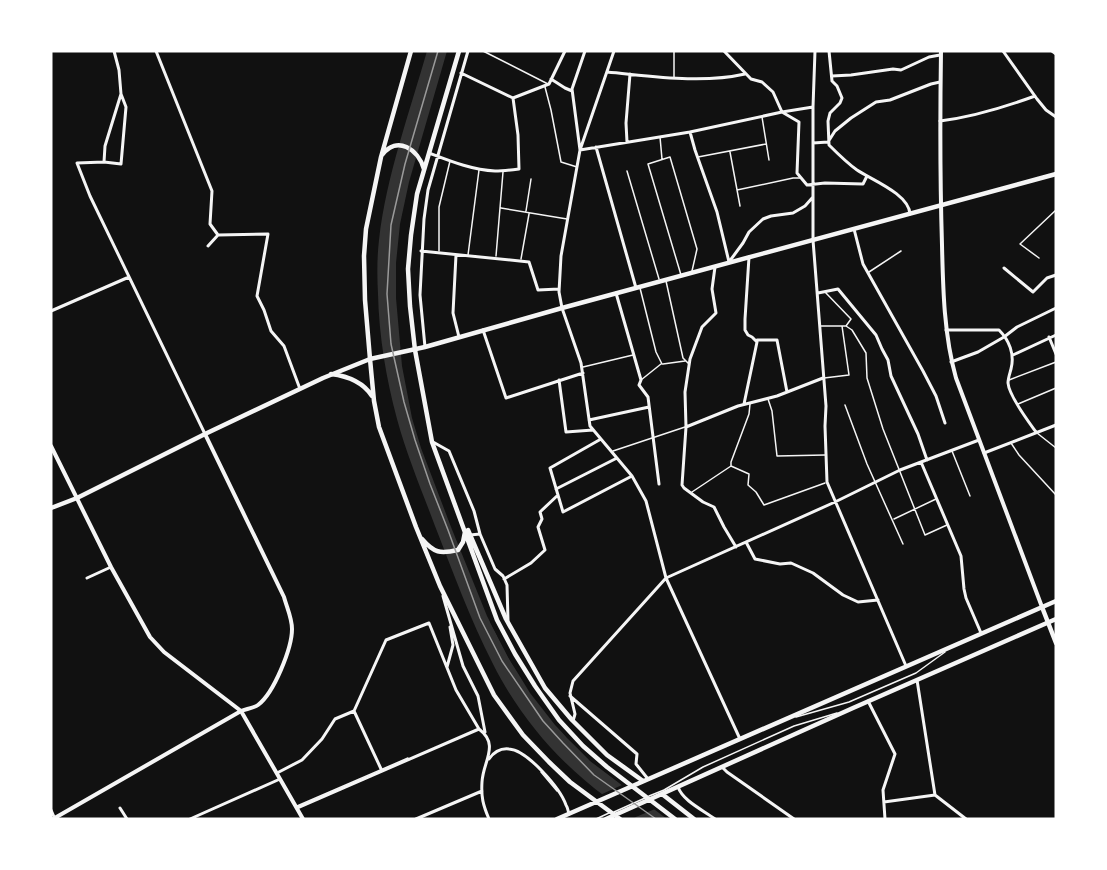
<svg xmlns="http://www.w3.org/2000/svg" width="1107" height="870" viewBox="0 0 1107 870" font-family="'Noto Sans',sans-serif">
  <rect width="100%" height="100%" fill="#111"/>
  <path fill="#333" d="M427,51H447L409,182L400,224L396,263V298L402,366L412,418L421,448L451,527L487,616L508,657L530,693L555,725L590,761L667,819C659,819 642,821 636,818C628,815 614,803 606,797C559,763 519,716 493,664C470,619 453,572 435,526C422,491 407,456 397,419C386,378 379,336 378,294C377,276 377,257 379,240C386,177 410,111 427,51Z"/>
  <path fill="#111" d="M493,621L511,655L533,691L557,723L592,758L669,817L670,819L655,809L631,819L590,789L570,771L600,795L622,785L590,760L567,738L552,720L532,693L511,662L490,622Z"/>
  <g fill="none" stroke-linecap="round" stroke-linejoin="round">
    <path stroke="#f5f5f5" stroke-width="1.5" d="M483,51L548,84
      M674,77V51
      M545,87L551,110L561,162L577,167
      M762,117L769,160
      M660,137L662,159
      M730,152L740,206
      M698,157L766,144
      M627,171L659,279
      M737,190L793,178H801
      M501,208L567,219
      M526,211L531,179
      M439,251V207L450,161
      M468,255L479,170
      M496,256L503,172
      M1039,258L1020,244L1056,210
      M521,259L529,214
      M869,272L901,251
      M681,275L648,164L670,157L697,249L692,271
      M666,281L683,358L689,364
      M640,288L656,352L662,364
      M821,326H846L851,319L825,292
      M846,326L852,330L866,353L867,378L883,429L925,535L947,525
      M663,364L685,361
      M583,367L633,355
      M824,378L849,375L842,326
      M641,380L661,364
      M1009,380L1056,362
      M768,399L772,411L777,456L825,455
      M1018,404L1056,388
      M845,405L867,464L903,544
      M1037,433L1056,448
      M1011,443L1019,455L1056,495
      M613,451L685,427
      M952,451L970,496
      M731,466L749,474L748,485L756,492L764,505L825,483
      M692,492L731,466V462L749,414L750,404
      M894,519L936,499
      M796,717L849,702L916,673L945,652
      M541,772L557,791
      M664,790L703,767L794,726L837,713
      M649,796L664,790
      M297,806L408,758
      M614,812L645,798
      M596,819L609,813"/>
    <path stroke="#f5f5f5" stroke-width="3" d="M156,51L212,191L210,224L218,235
      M585,51L572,89L580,150L690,132L782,112L813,107
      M614,51L580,150L561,256L559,292L562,308L581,363L590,426L632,476L646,501L666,578L740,739
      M724,51L751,79L762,82L773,92L782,112L799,122L797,173L807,185L825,183L863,184L867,176
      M815,51L813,107V240L826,406L825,426L827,482L906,666
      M829,51L832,81L837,86L842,98L840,103L830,113L828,121L829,145C838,154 847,163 857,170C872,180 909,194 910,214
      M1003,51L1037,99L1046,110L1056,117
      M1052,51L1056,54
      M607,72C651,76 701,84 745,74
      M461,73L513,98
      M832,76L851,75L893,69L901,70L929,57L940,55
      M551,79L565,88L572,91
      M121,94L105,146L104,162L77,163L90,196L205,434
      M940,121C972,117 1005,107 1035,96
      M690,132L695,150L717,212L729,262
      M627,142L626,123L630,74
      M813,143L828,142L835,131L851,118L876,102L890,100L931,84L940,82
      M596,147L636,288
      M429,153C450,161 472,170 495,171C503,171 511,170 519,169L518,135L513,98L549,84L565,51
      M104,162L121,164L126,107L121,94L119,70L114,51
      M854,229L863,264L923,371L936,396L945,423
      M218,235L268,234L257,296L264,310L271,331L284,346L300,389
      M208,246L218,235
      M421,251L529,262L538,290L559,289
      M456,255L453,313L459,337
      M729,262L743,243L749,232L763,219L771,216L793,213L805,206L813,197
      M715,267L712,289L716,313L702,327L690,359L685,392L686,427L682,485L684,488L703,502L714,507L724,527L736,547
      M1004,268L1033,292L1047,278L1056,275
      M616,293L641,380L639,385L648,397L659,484
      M818,293L838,289L876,335L882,349L888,360L891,376L918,434L927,460
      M51,311L129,277
      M483,330L506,398L583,373
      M946,330H999C1009,340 1015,354 1011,369C1010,373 1008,378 1008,383C1009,396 1028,421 1036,432
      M1049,337L1056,354
      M757,340H777L787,392
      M425,347L420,295L424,219L428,190L468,51
      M1013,355L1056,335
      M951,362L978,352L1004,337L1017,327L1056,308
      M559,380L566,432L593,430
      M744,404L757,342L752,337L748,335L745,330V319L749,257
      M589,420L649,407
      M686,427L738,406L777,396L823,378
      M601,439L550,468L563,512L632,476
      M433,442L449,451L474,511L480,534
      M984,453L1056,425
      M921,462L961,556L964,589L966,598L981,633
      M556,489L617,458
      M470,535L480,534L495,569L503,576L507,585L508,620
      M746,542L755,559L780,564L791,563L813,573L843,595L858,602L878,600
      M87,578L111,567
      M504,579L531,563L545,550L538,527L542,519L540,512L558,495
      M443,596L463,666L478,696L485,732
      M447,667L453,645L450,627
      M917,680L935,795L966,819
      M570,696L637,754L636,764L648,779
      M868,701L895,754L883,790L885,819
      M573,721L575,714L570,693L573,681L666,578L835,502L900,470L979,440
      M489,759C494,752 500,748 509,749C527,750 560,788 566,805C568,808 568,811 569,814
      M722,767L727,772L794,819
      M382,771L354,711L386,640L429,623L456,690L479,729C500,745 483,761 482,782C481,797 483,805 489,819
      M277,773L302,760L322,739L335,719L354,711
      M678,787C683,801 703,810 715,819
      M884,802L935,795
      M120,808L127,819
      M297,808L479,729
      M51,810L55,819
      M190,819L280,779
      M416,819L482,791"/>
    <path stroke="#f5f5f5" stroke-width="4" d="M941,51C940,116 940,181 942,245C943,290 944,335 956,378L1042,607
      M51,446L111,567L150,637L164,652L241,711L303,819
      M53,819L241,711C246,709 254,708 258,705C274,693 292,648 292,629C292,618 287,608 284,597L205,434"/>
    <path stroke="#f5f5f5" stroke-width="4.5" d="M51,508L77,498L205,434L323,378L370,359L425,347L562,308L1056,174
      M1042,607L1056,643"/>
    <path stroke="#f5f5f5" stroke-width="4.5" d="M411,51L381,157L366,229L364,256L365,300L370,359L374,401L379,427L416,527L440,586L494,695L523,735L549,762L570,782L620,819
      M459,51L417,194L411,235L408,269L410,306L415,350L432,442L497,620L515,654L535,686L559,720L583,746L607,767L675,819
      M382,155C397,135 418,149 424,169
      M331,374C347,376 363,382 372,396
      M468,530L506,619L545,688L572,720L607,755L643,781
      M422,539C434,553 440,554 458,550L463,542L465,532
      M662,794L694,819
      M557,819L1056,601
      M606,819L853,708L1056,619"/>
    <path stroke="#9a9a9a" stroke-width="1.5" d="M438,51L405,164L391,225L387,294L391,344L404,402L415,440L430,484L448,530L480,618L502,661L543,721L563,743L594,775L656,819"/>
  </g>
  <rect width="1107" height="870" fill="none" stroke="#ffffff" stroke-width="105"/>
</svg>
